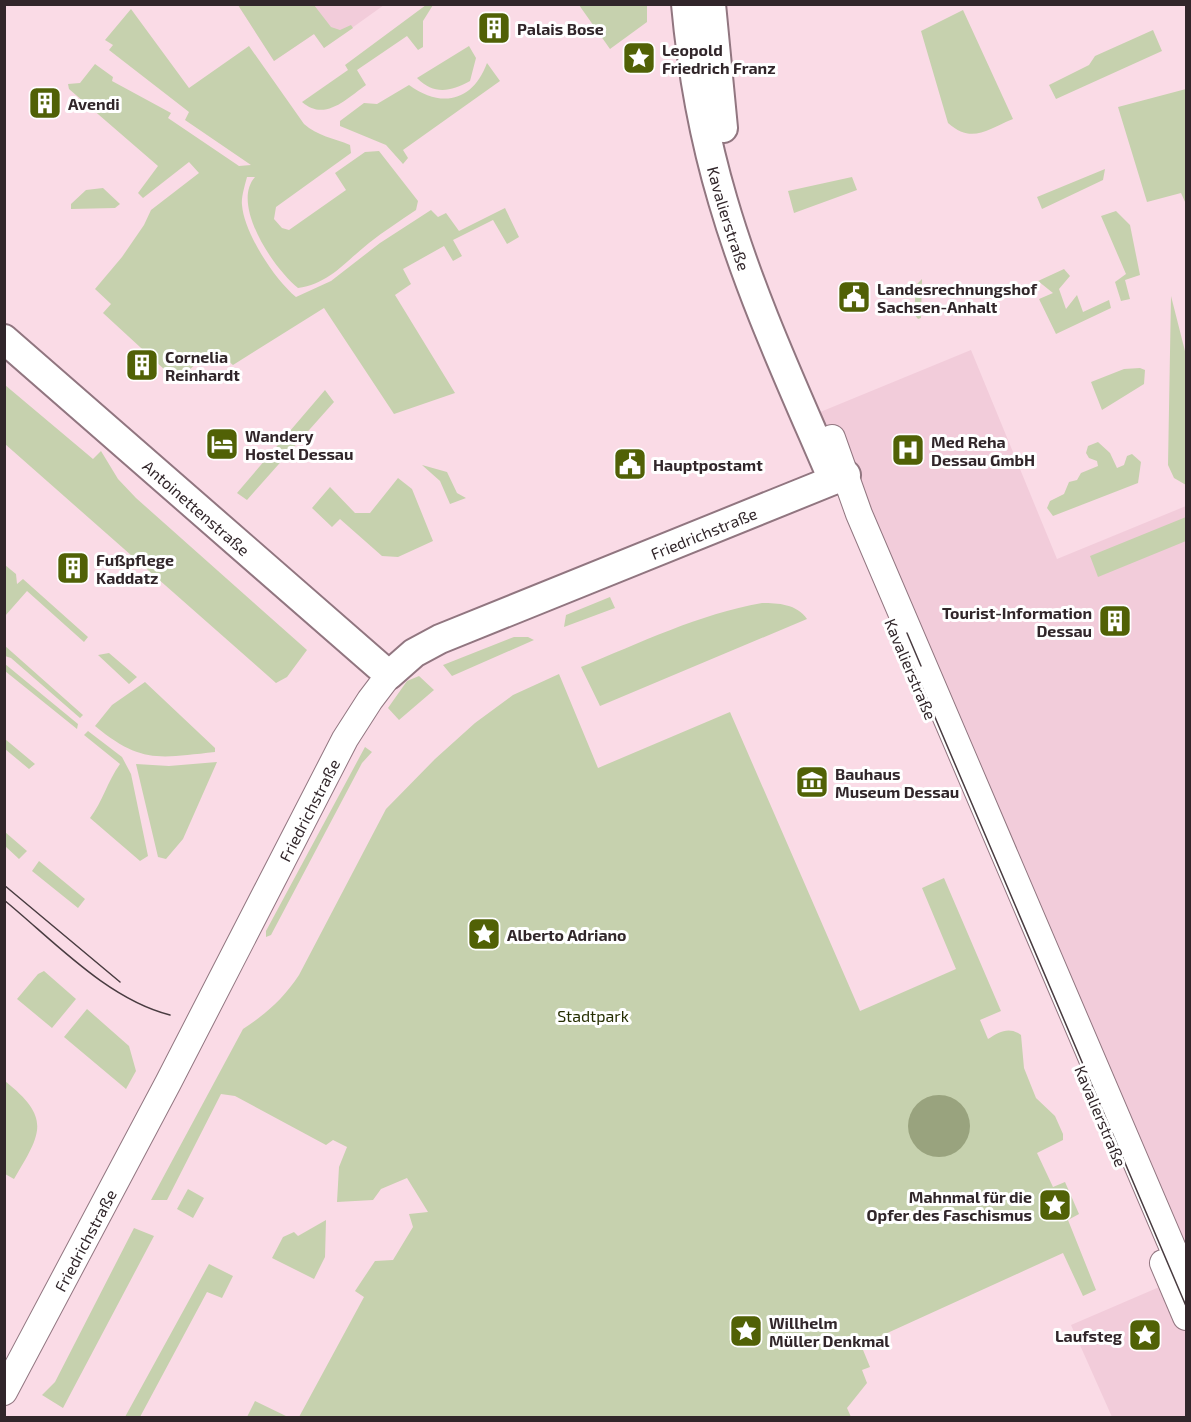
<svg xmlns="http://www.w3.org/2000/svg" width="1191" height="1422" viewBox="0 0 1191 1422" font-family="'Exo 2',sans-serif">
  <rect width="100%" height="100%" fill="#fadbe6"/>
  <path fill="#f2ccda" d="M238,5H384L324,48L314,34L274,61Z
    M971,350L1057,559L1186,506V1417H1112L1071,1325L1178,1279L813,415Z"/>
  <path fill="#c6d1ae" d="M238,5H314L331,27L340,30L351,25L353,28L324,48L314,34L274,61Z
    M426,5H433L423,21V47L418,50L407,36L357,70L366,85C346,99 325,122 302,102L348,70L345,65Z
    M579,5H647V22L610,49Z
    M131,9L189,88L249,46L304,124C317,136 334,138 350,145L351,153L276,207L274,219L282,228L289,230L346,190L335,173L365,152L379,151L418,201L416,210C400,221 384,231 369,243C346,261 329,284 298,288C275,270 230,205 255,177H247C245,185 241,197 242,205C244,233 275,280 296,297L331,281L380,243L431,210L438,217L446,213L459,231L505,208L519,237L507,244L493,220L453,240L462,256L453,261L444,246L403,269L411,284L395,295L455,393L394,414L324,308L233,365L222,356L217,362L206,353L178,382L103,313L111,304L95,289L122,257L144,225L151,210L199,173L189,162L143,198L138,193L158,166L69,89L68,84L80,83L95,64L113,77L112,81L171,113L168,118L239,166L251,165L185,120L189,112L109,50L113,45L105,40Z
    M963,10L1013,119C986,130 972,144 948,123L921,31Z
    M1153,30L1162,51L1056,99L1049,85L1089,65L1095,56Z
    M469,46L476,58L470,81C450,92 434,95 417,78Z
    M487,63L500,81L403,150L408,158L403,164L386,145L340,126V121L364,103L377,104L409,85C442,109 473,101 487,63Z
    M1186,89V204L1181,193L1147,202L1118,107Z
    M1105,169L1103,180L1042,209L1037,197Z
    M852,177L857,190L794,213L788,191Z
    M103,188L120,204L115,208L71,209V204L86,190Z
    M1116,211L1130,225L1140,275L1125,280L1130,299L1121,301L1115,282L1126,274L1101,216Z
    M1064,269L1070,276L1059,289L1066,309L1077,295L1083,312L1109,300L1111,308L1056,334L1039,299L1053,293L1038,281Z
    M922,279L921,318L918,319L914,314L916,285Z
    M1171,296L1186,355V485L1174,478L1168,465Z
    M1140,368L1145,370L1144,384L1102,410L1091,382L1124,369Z
    M5,385L93,459L101,451L118,479L136,498L307,650L287,677L276,683L5,444Z
    M325,390L334,402L247,500L237,493Z
    M1098,442L1110,453L1117,468L1124,465L1127,456L1132,454L1141,462L1138,483L1053,516L1047,508L1050,501L1064,494L1069,482L1077,480L1081,473L1098,466L1097,461L1089,458L1086,453L1088,446Z
    M422,465L447,472L457,493L466,498L450,504L440,481Z
    M398,478L412,489L433,541L398,557L382,556L340,519L332,527L312,508L330,487L355,513H370Z
    M1186,517V541L1098,577L1090,556Z
    M5,565L16,574L17,584L23,579L88,637L84,642L27,591L5,616Z
    M610,597L615,608L564,627L566,615Z
    M762,603C778,603 797,604 807,619L600,706L581,667C640,643 699,614 762,603Z
    M514,637H528L534,640L452,676L443,665Z
    M4,645L83,715L80,718L11,658L5,656Z
    M109,653L137,677L129,684L98,655Z
    M5,664L78,724L77,729L5,671Z
    M559,674L598,768L730,712L860,1011L956,969L922,888L944,878L1001,1011L980,1020L988,1039C999,1032 1009,1026 1021,1035L1024,1068L1036,1098L1055,1116L1063,1134V1140L1037,1153L1053,1187L1065,1182L1079,1214L1068,1220L1096,1290L1083,1296L1063,1253L861,1345L870,1367L862,1370L867,1383L847,1408L851,1417H299L364,1297L355,1291L375,1261L393,1260L413,1227L409,1214L428,1212L407,1178L381,1189L373,1200L337,1202L339,1167L347,1147L333,1140L326,1145L235,1096L221,1094L167,1200H151L243,1029C267,1013 283,999 299,975L386,809L435,759L475,723L513,695Z
    M419,676L434,690L399,720L388,708L407,681Z
    M145,682L215,748V752C159,758 141,764 95,726L112,705Z
    M88,731L122,757L131,774L148,856L140,861L90,818C103,801 107,782 120,764L84,735Z
    M4,739H5L35,764L29,769L5,749Z
    M365,747L372,752L362,763L271,935L266,937V931Z
    M217,762L183,839L166,859L158,857L136,764L169,766Z
    M5,832L27,851L19,859L5,846Z
    M39,861L85,899L78,908L32,871Z
    M44,971L76,999L52,1028L17,999L38,974Z
    M87,1009L129,1046L136,1071L126,1089L64,1037Z
    M5,1081C51,1118 42,1132 14,1179L5,1174Z
    M188,1189L204,1198L193,1218L177,1209Z
    M326,1220L325,1257L314,1279L272,1258L283,1237L294,1232L298,1236Z
    M134,1228L154,1236L63,1408L42,1395L55,1382Z
    M209,1264L233,1276L222,1298L207,1292L140,1417H125Z
    M255,1401L288,1417H247Z"/>
  <path fill="#99a37e" d="M908 1126a31 31 0 1 1 62 0a31 31 0 1 1-62 0Z"/>
  <g fill="none" stroke-linecap="round" stroke-linejoin="round">
    <g stroke="#917680" stroke-width="28">
      <g id="tertiary">
        <path d="M832,438L859,514L1186,1279"/>
        <path d="M1163,1263L1186,1317"/>
        <path id="s1" d="M4,1392L168,1083L345,739L370,700L389,675"/>
      </g>
    </g>
    <g stroke="#917680" stroke-width="32">
      <g id="secondary">
        <path id="s2" d="M686,4C692,70 704,137 723,201C751,297 794,389 833,480"/>
        <path d="M711,4L723,128"/>
        <path id="s3" d="M4,339L389,675L414,653L440,639L846,475"/>
      </g>
    </g>
    <use href="#tertiary" stroke="#fff" stroke-width="26"/>
    <use href="#secondary" stroke="#fff" stroke-width="28"/>
    <path stroke="#493c41" stroke-width="1.5" d="M907,633L921,666
      M904,650L914,668L1186,1306
      M4,885L120,982
      M4,900C54,941 107,999 170,1015"/>
  </g>
  <defs>
    <g id="building-square" transform="scale(1.725)"><rect x="-9" y="-9" width="18" height="18" rx="4" fill="#516106" stroke="#fff"/><path d="M-4-6H4V6H1V3H-1V6H-4ZM-2.5-4.3h1.7v1.8h-1.7ZM.8-4.3h1.7v1.8H.8ZM-2.5-1h1.7V.8h-1.7ZM.8-1h1.7V.8H.8Z" fill="#fff"/></g>
    <g id="sight-square" transform="scale(1.725)"><rect x="-9" y="-9" width="18" height="18" rx="4" fill="#516106" stroke="#fff"/><path d="M0-6L1.8-2.2L6-1.7L2.9 1.2L3.7 5.4L0 3.3L-3.7 5.4L-2.9 1.2L-6-1.7L-1.8-2.2Z" fill="#fff"/></g>
    <g id="civic-square" transform="scale(1.725)"><rect x="-9" y="-9" width="18" height="18" rx="4" fill="#516106" stroke="#fff"/><path d="M-.6-6.5H3V-4.5H.6V-3L4-1V1h2V6H-6V1h2V-1L-.6-3ZM-1.2 2.5V6h2.4V2.5Z" fill="#fff"/></g>
    <g id="hotel-square" transform="scale(1.725)"><rect x="-9" y="-9" width="18" height="18" rx="4" fill="#516106" stroke="#fff"/><path d="M-6-4.5h1.5V1H6V5H4.5V3h-9V5H-6ZM-4 0a1.8 1.8 0 1 1 3.6 0ZM.5 0V-2.5h3Q6-2.5 6 0Z" fill="#fff"/></g>
    <g id="hospital-square" transform="scale(1.725)"><rect x="-9" y="-9" width="18" height="18" rx="4" fill="#516106" stroke="#fff"/><path d="M-5-5h3v3.5h4V-5h3V5h-3V1.5h-4V5h-3Z" fill="#fff"/></g>
    <g id="museum-square" transform="scale(1.725)"><rect x="-9" y="-9" width="18" height="18" rx="4" fill="#516106" stroke="#fff"/><path d="M0-6L6-3V-2H-6V-3ZM-5-1h2V3h-2ZM-1-1h2V3h-2ZM3-1h2V3H3ZM-6 4H6V6H-6Z" fill="#fff"/></g>
  </defs>
  <g fill-rule="evenodd">
    <use href="#building-square" x="494" y="28"/>
    <use href="#sight-square" x="639" y="58"/>
    <use href="#building-square" x="45" y="103"/>
    <use href="#civic-square" x="854" y="297"/>
    <use href="#building-square" x="142" y="365"/>
    <use href="#hotel-square" x="222" y="444"/>
    <use href="#hospital-square" x="908" y="450"/>
    <use href="#civic-square" x="630" y="464"/>
    <use href="#building-square" x="73" y="568"/>
    <use href="#building-square" x="1115" y="621"/>
    <use href="#museum-square" x="812" y="782"/>
    <use href="#sight-square" x="484" y="934"/>
    <use href="#sight-square" x="1055" y="1205"/>
    <use href="#sight-square" x="746" y="1331"/>
    <use href="#sight-square" x="1145" y="1335"/>
  </g>
  <g text-anchor="middle" dominant-baseline="central" stroke-width="6" stroke-linejoin="round" paint-order="stroke">
    <g font-size="16" font-weight="bold" fill="#31262a" stroke="#fff" text-anchor="start">
      <text x="517" y="28">Palais Bose</text>
      <text x="662" y="49">Leopold<tspan x="662" dy="18">Friedrich Franz</tspan></text>
      <text x="68" y="103">Avendi</text>
      <text x="877" y="288">Landesrechnungshof<tspan x="877" dy="18">Sachsen-Anhalt</tspan></text>
      <text x="165" y="356">Cornelia<tspan x="165" dy="18">Reinhardt</tspan></text>
      <text x="245" y="435">Wandery<tspan x="245" dy="18">Hostel Dessau</tspan></text>
      <text x="931" y="441">Med Reha<tspan x="931" dy="18">Dessau GmbH</tspan></text>
      <text x="653" y="464">Hauptpostamt</text>
      <text x="96" y="559">Fußpflege<tspan x="96" dy="18">Kaddatz</tspan></text>
      <text x="1092" y="612" text-anchor="end">Tourist-Information<tspan x="1092" dy="18">Dessau</tspan></text>
      <text x="835" y="773">Bauhaus<tspan x="835" dy="18">Museum Dessau</tspan></text>
      <text x="507" y="934">Alberto Adriano</text>
      <text x="1032" y="1196" text-anchor="end">Mahnmal für die<tspan x="1032" dy="18">Opfer des Faschismus</tspan></text>
      <text x="769" y="1322">Willhelm<tspan x="769" dy="18">Müller Denkmal</tspan></text>
      <text x="1122" y="1335" text-anchor="end">Laufsteg</text>
    </g>
    <g font-size="16" fill="#31262a" stroke="#fff">
      <text stroke="none"><textPath href="#s2" startOffset="219">Kavalierstraße</textPath></text>
      <text stroke="none"><textPath href="#s3" startOffset="256">Antoinettenstraße</textPath></text>
      <text stroke="none"><textPath href="#s3" startOffset="858">Friedrichstraße</textPath></text>
      <text transform="translate(911 669) rotate(67)">Kavalierstraße</text>
      <text stroke="none"><textPath href="#s1" startOffset="657">Friedrichstraße</textPath></text>
      <text transform="translate(1101 1116) rotate(67)">Kavalierstraße</text>
      <text stroke="none"><textPath href="#s1" startOffset="172">Friedrichstraße</textPath></text>
    </g>
    <g font-size="16" fill="#252e01" stroke="#fff">
      <text x="593" y="1015">Stadtpark</text>
    </g>
  </g>
  <rect width="1191" height="1422" fill="none" stroke="#31262a" stroke-width="12"/>
</svg>
